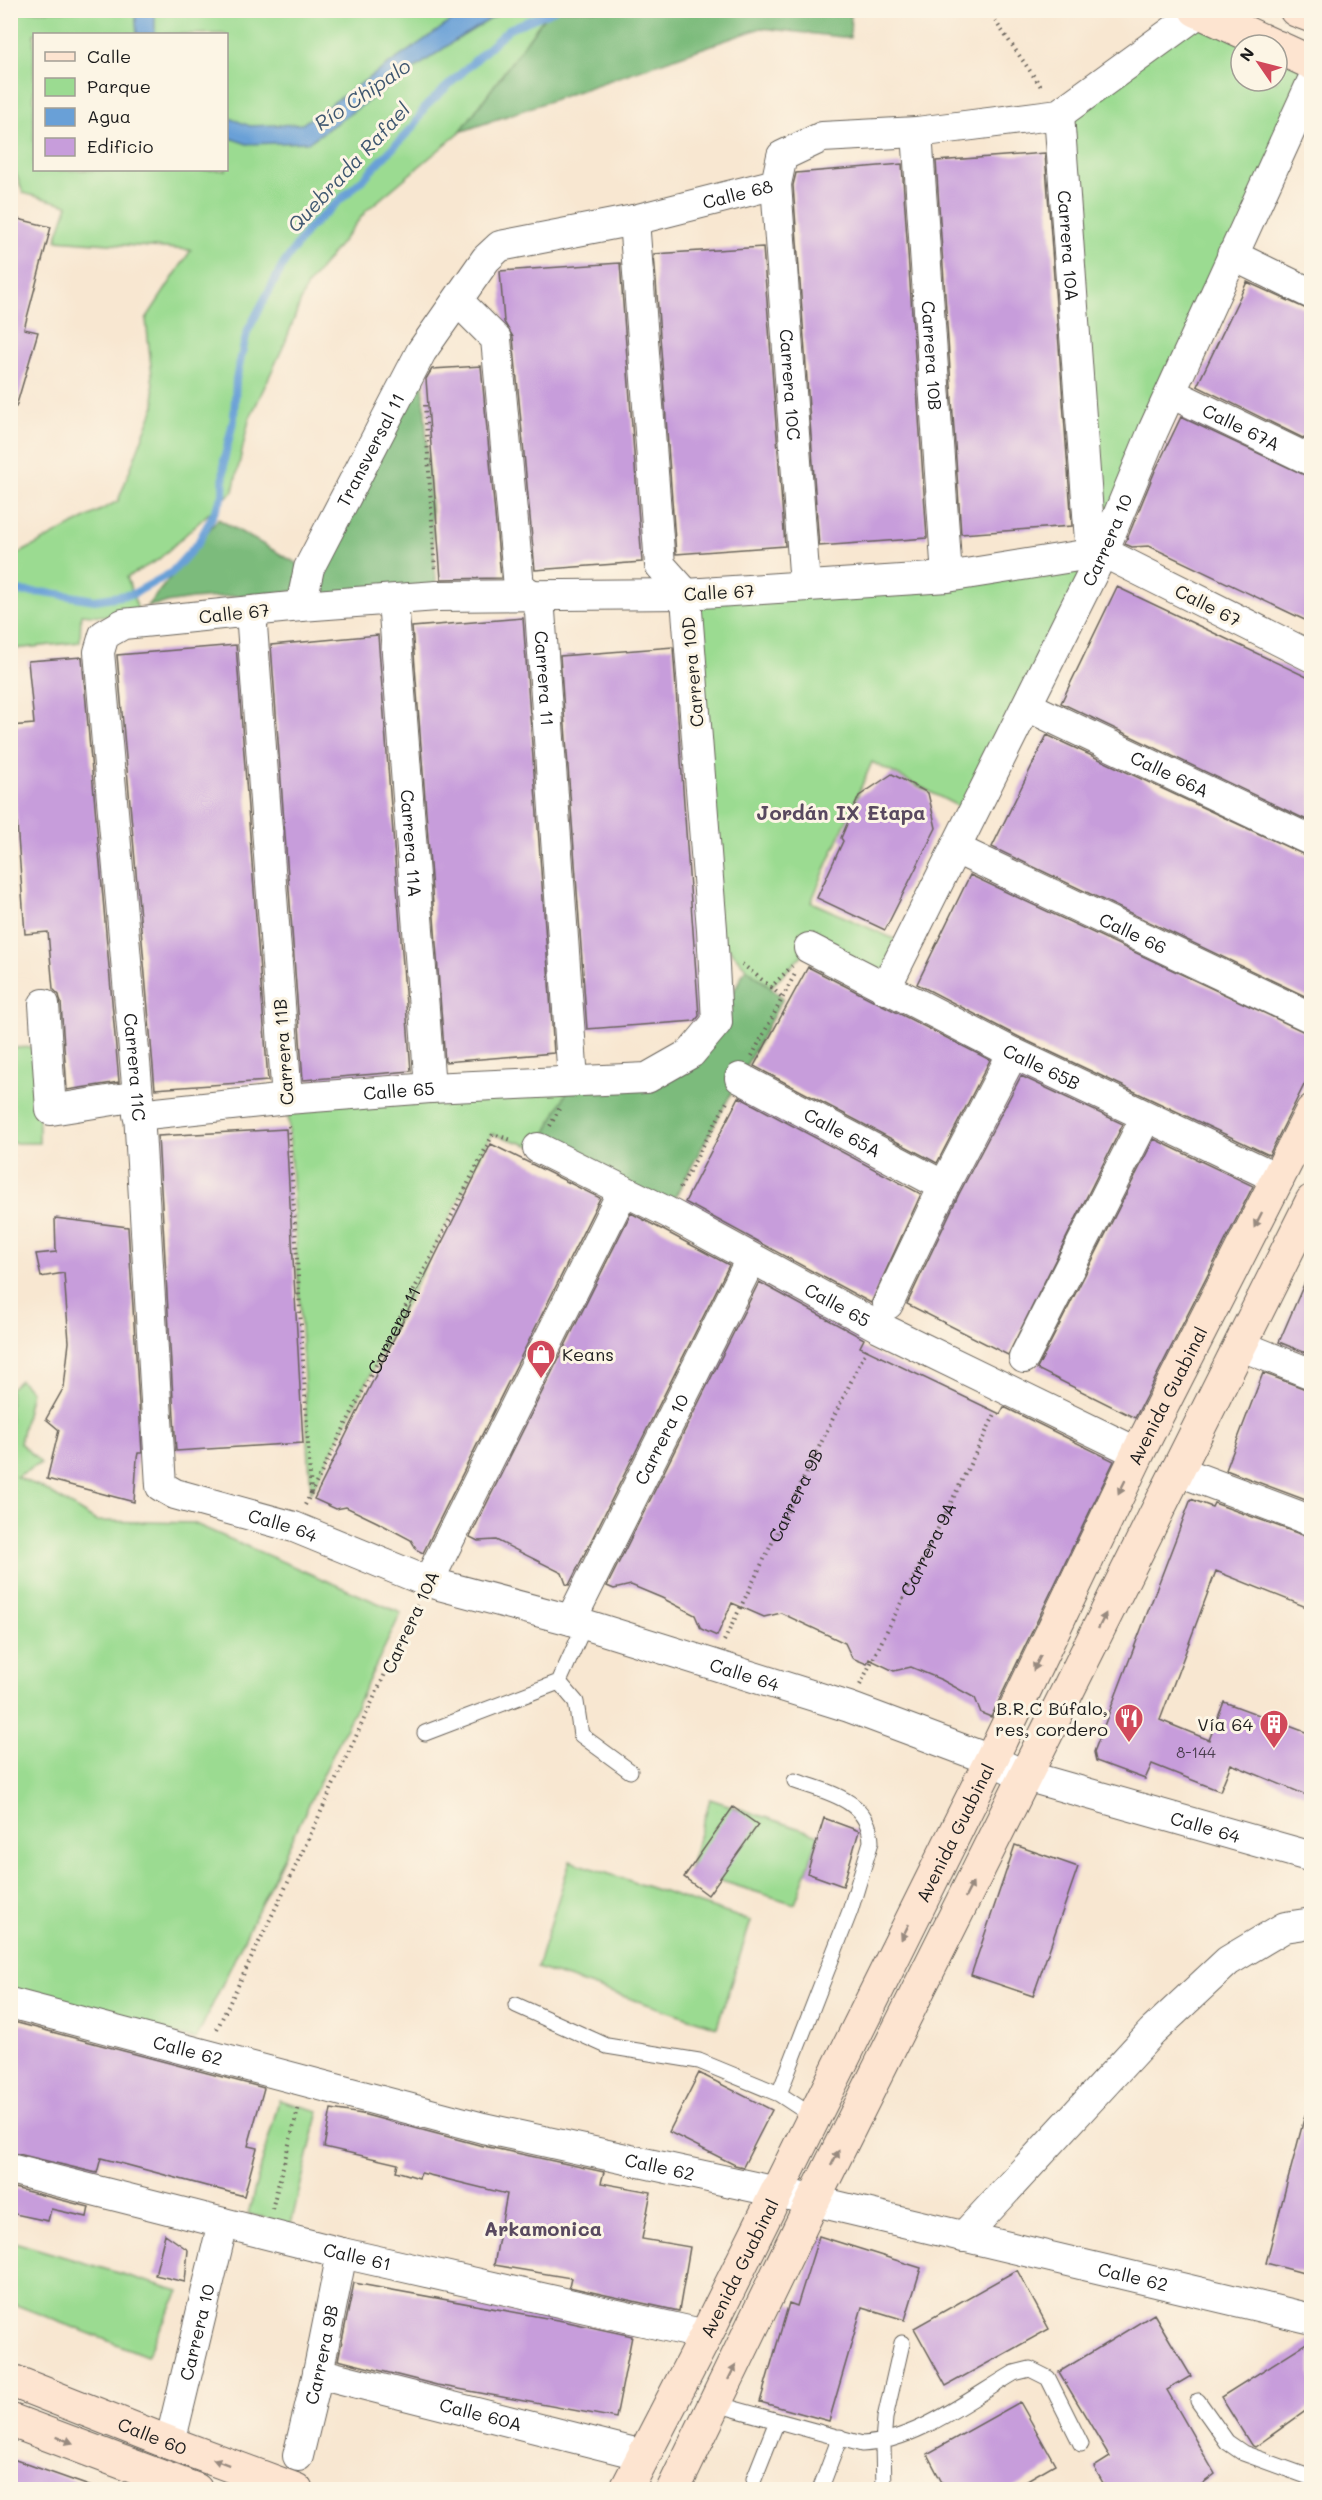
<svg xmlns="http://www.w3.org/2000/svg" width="1322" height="2500" viewBox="0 0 1322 2500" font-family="Mali,sans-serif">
  <rect width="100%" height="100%" fill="#fcf5e5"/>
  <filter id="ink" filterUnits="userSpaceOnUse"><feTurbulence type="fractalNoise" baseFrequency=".0167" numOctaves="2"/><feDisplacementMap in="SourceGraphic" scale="12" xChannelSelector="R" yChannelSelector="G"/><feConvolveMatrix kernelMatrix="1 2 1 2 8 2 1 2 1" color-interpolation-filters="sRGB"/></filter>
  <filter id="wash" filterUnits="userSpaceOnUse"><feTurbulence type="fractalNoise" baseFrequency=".008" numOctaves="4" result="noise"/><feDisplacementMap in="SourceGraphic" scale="24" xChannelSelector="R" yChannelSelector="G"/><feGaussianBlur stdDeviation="1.35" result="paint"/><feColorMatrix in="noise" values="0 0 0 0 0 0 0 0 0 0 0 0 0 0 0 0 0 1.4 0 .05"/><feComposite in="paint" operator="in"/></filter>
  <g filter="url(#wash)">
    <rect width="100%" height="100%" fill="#f8e7d1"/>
    <path fill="#9bdb91" stroke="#5c7c56" stroke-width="1.5" fill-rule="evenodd" d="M11,11H549L460,132L366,211L306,287L285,343L249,420L233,491L158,560L127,577L141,619L81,614L80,642L14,649L11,652V553H20L118,501L155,405L146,319L191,250L56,240L68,205L23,193L11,160ZM34,34H226V170H34Z
      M1201,12L1272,45H1241V81H1277V47L1311,63V82L1153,431L1103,552L971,813L872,762L811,902L908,945L885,989L809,948L771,987L746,968L712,929L686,594L947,577L1090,555L1059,114Z
      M38,1047L39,1143H11L10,1048Z
      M573,1080L538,1148L492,1134L311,1493L287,1099Z
      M20,1380L31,1391L20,1443L41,1463L16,1477L41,1487L96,1521L193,1523L401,1613L196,2039L11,1999L10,1389Z
      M710,1799L819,1835L795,1904L689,1871Z
      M570,1861L751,1921L717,2027L537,1968Z
      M279,2100L319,2111L291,2224L248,2214Z
      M11,2241L179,2291L147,2356L11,2303Z"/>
    <path fill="#7cbb7b" stroke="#4c6c4c" stroke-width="1.5" d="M549,11V10L851,11L850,38L761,28L460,132Z
      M421,352L437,596L301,606Z
      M218,519L303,567L300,591L192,599L147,606Z
      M746,968L783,998L667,1212L538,1148L573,1080L647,1078L717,1022Z"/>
    <path fill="#69a0d7" stroke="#425e7a" stroke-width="1.5" d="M135,11H155V34H137Z
      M466,11H504L456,40L309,142L247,144L227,137V117L250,126L302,124Z"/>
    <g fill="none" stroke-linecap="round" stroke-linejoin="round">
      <path stroke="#69a0d7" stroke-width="8" d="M10,591L51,593L95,600L133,594L171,573L198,543L223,496L224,460L234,418L236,379L247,332L283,265L308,229L363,179L414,126L425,107L509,29L554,10"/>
    </g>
    <g id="blocks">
      <path fill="#c79ddb" d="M1045,153L1072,526L961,534L936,161Z
        M902,164L927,538L819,546L793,185L796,173Z
        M14,218L51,227L24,329L38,332L16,407H10V230Z
        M763,247L785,546L676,554L654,254Z
        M620,263L642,562L535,570L513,337L504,322L500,271Z
        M1247,282L1311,311V442L1197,386Z
        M481,366L501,578L441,579L426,379L432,369Z
        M1181,417L1311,478V623L1149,546L1132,547L1125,544L1155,471Z
        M1117,587L1311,679V822L1061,703Z
        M523,618L554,1053L445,1062L412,627Z
        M378,635L411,1071L303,1080L271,645Z
        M236,645L268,1081L155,1089L117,655Z
        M673,647L699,1016L695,1021L587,1029L560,656Z
        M82,657L119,1082L67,1090L61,1003L59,995L53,989L48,932L25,934L10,726L34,724L28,661Z
        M1047,735L1311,858V999L992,847Z
        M892,774L928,793L936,828L885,930L817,898L843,841L841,838L859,796Z
        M970,875L1311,1035V1071L1269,1155L1021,1038L917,984Z
        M808,967L990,1060L937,1163L754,1066Z
        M1021,1076L1123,1124L1008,1355L907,1304L959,1194Z
        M739,1097L921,1194L871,1303L685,1202Z
        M286,1129L303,1443L176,1451L158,1136Z
        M1154,1139L1253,1186L1135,1418L1037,1369Z
        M491,1144L600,1198L423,1553L417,1550L411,1540L377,1522L346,1507L336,1509L314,1499Z
        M631,1213L729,1265L569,1585L566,1584L562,1573L496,1540L478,1541L470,1537Z
        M55,1218L128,1227L142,1453H138L137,1458L134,1502L47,1479L59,1430L46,1419L64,1387L69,1342L64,1273L41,1277L36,1254L56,1252Z
        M1311,1268V1355L1279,1342Z
        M759,1282L864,1339L860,1347L1000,1414L1004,1407L1114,1461L991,1717L981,1713L975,1698L942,1680L911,1667L894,1671L869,1659L867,1664L852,1658L845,1643L781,1613L764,1617L732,1603L717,1636L701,1629L695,1615L662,1598L631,1585L614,1589L607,1586Z
        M1263,1373L1311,1391V1502L1226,1470Z
        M1191,1499L1212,1507L1214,1503L1311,1538V1609L1216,1571L1160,1720L1209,1740L1224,1702L1311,1734V1797L1231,1764L1220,1791L1152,1764L1145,1779L1096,1761L1094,1752Z
        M733,1807L758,1825L708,1895L684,1877Z
        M824,1818L859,1831L843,1886L807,1873Z
        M1015,1845L1078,1867L1033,1996L971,1975Z
        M10,2021L264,2088L248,2146L257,2148L244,2196L101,2158L97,2173L10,2152Z
        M699,2073L772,2110L743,2167L735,2165L669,2132Z
        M331,2109L362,2114L479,2145L604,2172L601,2183L651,2192L642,2239L690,2247L679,2311L569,2287L571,2278L494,2265L507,2194L421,2173L419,2178L396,2171L398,2164L324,2147Z
        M1305,2115H1311V2275L1266,2263Z
        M10,2187L89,2207L87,2217L51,2209L48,2221L10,2213Z
        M165,2234L188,2250L185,2282L155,2275Z
        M819,2236L921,2268L905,2320L862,2307L829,2421L760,2402L789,2303L797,2306Z
        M1017,2270L1049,2329L946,2386L914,2328Z
        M354,2283L563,2321L632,2336L616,2418L437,2385L338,2360Z
        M1154,2314L1191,2376L1167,2390L1215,2474L1194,2490H1107L1094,2467L1110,2457L1059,2372Z
        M1311,2340V2407L1255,2447L1251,2445L1221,2397Z
        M1020,2402L1055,2464L1010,2490H946L927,2454Z
        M10,2458L92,2487L91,2490H10Z"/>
    </g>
  </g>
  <g filter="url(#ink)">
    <use href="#blocks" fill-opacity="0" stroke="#69635b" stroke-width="1.5"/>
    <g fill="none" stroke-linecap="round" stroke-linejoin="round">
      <g stroke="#69635b" stroke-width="17">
        <path id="lane" d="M559,1682L576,1702L581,1735L630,1771
          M425,1733L559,1682L585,1624
          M516,2005L607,2046L699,2061L779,2094L814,2117
          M779,2094L850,1911L871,1842C870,1800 827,1792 795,1781
          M1198,2401L1227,2442L1243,2453L1312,2478
          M716,2404L862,2444C916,2441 968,2400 1014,2373L1030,2369L1048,2378L1081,2444
          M754,2479L777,2421
          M820,2490L840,2437
          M884,2490L883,2443L885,2418L902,2343"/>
      </g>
      <g stroke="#69635b" stroke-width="32">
        <g id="street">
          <path id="s4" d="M1059,114L1091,555"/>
          <path id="s5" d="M917,132L947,577"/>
          <path id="s6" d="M776,184L805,586"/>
          <path d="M1232,255L1312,294"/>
          <path id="s7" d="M458,301L496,339L519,587L534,596L540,611L573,1080"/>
          <path id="s8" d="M1171,393L1312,461"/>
          <path id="s9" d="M393,600L430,1088"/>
          <path id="s10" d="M301,606L309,568L421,352L486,259L500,246L634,220L776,184L782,156L822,137L917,132L1059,114L1202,10"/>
          <path d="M251,612L287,1099"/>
          <path id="s11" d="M1312,657L1103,552L947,577L686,594L437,596L301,606L123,624L104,635L99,652L138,1096L161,1486L175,1494L294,1527L428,1582L571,1620L849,1707L991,1760L1026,1776L1312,1857"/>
          <path id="s12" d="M1027,706L1312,841"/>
          <path id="s13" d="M956,849L1312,1018"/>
          <path id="s14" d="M809,948L1013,1053L1279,1179"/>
          <path id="s15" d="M885,989L1103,552L1153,431L1312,82"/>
          <path d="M44,1004L51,1110L138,1096"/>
          <path id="s16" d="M740,1078L944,1186"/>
          <path id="s17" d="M138,1115L287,1099L430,1088L647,1078L691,1053L717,1022L712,929L687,611L686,594L660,565L634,220"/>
          <path id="s18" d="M538,1148L667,1212L877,1326L1138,1453"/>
          <path d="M888,1304L944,1186L1013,1053"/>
          <path d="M1239,1345L1312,1374"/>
          <path d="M1024,1358L1146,1117"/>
          <path d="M1176,1470L1312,1521"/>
          <path d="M428,1582L623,1191"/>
          <path id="s19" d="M571,1620L751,1259"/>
          <path id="s20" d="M10,2003L483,2128L777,2192L1312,2319"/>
          <path id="s21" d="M10,2169L342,2253L706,2335"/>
          <path d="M963,2237L1152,2032L1228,1961L1285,1927L1312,1923"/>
          <path id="s22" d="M318,2373L643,2455"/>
          <path id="s23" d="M170,2443L223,2223"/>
          <path id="s24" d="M298,2456L318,2373L342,2253"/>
        </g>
      </g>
      <g stroke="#69635b" stroke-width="35">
        <g id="secondary">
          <path d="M1196,10L1272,45"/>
          <path d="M1296,10L1312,16"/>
          <path d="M1277,47L1312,63"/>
          <path id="s25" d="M10,2380L170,2443L296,2490"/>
          <path d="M10,2420L196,2490"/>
          <path id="s26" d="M626,2490L706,2335L991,1760L1138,1453L1312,1111"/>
          <path d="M673,2490L813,2201L1312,1201"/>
        </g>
      </g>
      <g stroke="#69635b" stroke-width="4" stroke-dasharray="1.5 4.5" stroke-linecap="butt">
        <path d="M992,10L991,15L1042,88"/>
        <path d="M425,405L435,571"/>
        <path d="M742,964L771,987L792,966"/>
        <path d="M771,987L783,998"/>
        <path d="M752,1056L796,972"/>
        <path d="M289,1126L311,1493"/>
        <path d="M550,1126L559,1109"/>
        <path d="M680,1188L727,1102"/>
        <path id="s1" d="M305,1505L493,1134L512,1140"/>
        <path id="s2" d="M724,1641L867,1349"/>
        <path id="s3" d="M860,1685L996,1412"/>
        <path d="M217,2029L293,1872L417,1605"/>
        <path d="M272,2209L299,2106"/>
      </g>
      <use href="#lane" stroke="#fff" stroke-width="15"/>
      <use href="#street" stroke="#fff" stroke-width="30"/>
      <use href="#secondary" stroke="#fde4d0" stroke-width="33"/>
    </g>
    <defs><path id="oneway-solid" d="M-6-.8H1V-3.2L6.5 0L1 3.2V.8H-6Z" transform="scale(1.5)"/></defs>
    <g fill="#988a7f">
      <use href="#oneway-solid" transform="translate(1258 1220) rotate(117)"/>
      <use href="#oneway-solid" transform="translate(1122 1487) rotate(116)"/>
      <use href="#oneway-solid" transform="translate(1102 1621) rotate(-64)"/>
      <use href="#oneway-solid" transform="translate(1037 1663) rotate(116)"/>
      <use href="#oneway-solid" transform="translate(969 1890) rotate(-63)"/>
      <use href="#oneway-solid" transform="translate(905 1932) rotate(116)"/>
      <use href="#oneway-solid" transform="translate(835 2158) rotate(-63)"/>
      <use href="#oneway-solid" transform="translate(732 2372) rotate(-64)"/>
      <use href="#oneway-solid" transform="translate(65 2440) rotate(21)"/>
      <use href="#oneway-solid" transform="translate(221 2462) rotate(-160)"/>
    </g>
  </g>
  <defs>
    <g id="shop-pin" transform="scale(1.5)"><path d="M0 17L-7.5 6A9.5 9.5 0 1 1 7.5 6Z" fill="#d1495b" stroke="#fcf5e5"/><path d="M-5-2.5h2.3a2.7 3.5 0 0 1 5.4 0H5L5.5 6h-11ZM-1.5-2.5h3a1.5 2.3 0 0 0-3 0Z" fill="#fff"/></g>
    <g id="restaurant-pin" transform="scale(1.5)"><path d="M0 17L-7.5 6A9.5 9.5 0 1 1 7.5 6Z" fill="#d1495b" stroke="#fcf5e5"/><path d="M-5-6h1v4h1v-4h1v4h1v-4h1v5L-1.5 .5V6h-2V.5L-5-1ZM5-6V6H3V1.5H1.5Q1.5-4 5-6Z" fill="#fff"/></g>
    <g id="building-pin" transform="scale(1.5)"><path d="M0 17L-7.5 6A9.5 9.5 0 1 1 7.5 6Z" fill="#d1495b" stroke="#fcf5e5"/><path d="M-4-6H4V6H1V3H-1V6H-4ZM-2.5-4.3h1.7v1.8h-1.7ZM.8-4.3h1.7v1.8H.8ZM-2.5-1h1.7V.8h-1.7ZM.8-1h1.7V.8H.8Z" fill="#fff"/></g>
  </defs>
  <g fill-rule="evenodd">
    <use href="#shop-pin" x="541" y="1354"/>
    <use href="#restaurant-pin" x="1129" y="1718"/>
    <use href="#building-pin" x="1274" y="1724"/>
  </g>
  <g text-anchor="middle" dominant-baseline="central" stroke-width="6" stroke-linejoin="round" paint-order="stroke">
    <g font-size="15" fill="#473c4c">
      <text x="1196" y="1752">8-144</text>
    </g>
    <g font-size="18" fill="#1c1c1c" stroke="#fcf5e5">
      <text stroke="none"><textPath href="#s10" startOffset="658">Calle 68</textPath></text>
      <text stroke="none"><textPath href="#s4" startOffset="132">Carrera 10A</textPath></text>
      <text stroke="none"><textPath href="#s5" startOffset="224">Carrera 10B</textPath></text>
      <text stroke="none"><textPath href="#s6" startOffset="201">Carrera 10C</textPath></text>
      <text stroke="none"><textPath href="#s8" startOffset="78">Calle 67A</textPath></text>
      <text stroke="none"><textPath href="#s10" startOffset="172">Transversal 11</textPath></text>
      <text stroke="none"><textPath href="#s15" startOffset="501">Carrera 10</textPath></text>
      <text transform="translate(719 592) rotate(-3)">Calle 67</text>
      <text transform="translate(1208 605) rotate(27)">Calle 67</text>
      <text transform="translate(234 613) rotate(-6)">Calle 67</text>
      <text transform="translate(692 672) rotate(-95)">Carrera 10D</text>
      <text stroke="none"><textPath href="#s7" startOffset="404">Carrera 11</textPath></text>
      <text stroke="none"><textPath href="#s12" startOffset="158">Calle 66A</textPath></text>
      <text stroke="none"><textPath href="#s9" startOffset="244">Carrera 11A</textPath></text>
      <text stroke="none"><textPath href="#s13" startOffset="196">Calle 66</textPath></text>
      <text transform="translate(283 1052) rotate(-94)">Carrera 11B</text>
      <text stroke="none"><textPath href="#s11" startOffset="1674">Carrera 11C</textPath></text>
      <text stroke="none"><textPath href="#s14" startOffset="261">Calle 65B</textPath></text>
      <text stroke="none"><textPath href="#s17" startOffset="262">Calle 65</textPath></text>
      <text stroke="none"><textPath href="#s16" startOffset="116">Calle 65A</textPath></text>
      <text stroke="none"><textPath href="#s18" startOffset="338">Calle 65</textPath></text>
      <text stroke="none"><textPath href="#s1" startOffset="196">Carrera 11</textPath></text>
      <text stroke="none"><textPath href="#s26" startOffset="1221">Avenida Guabinal</textPath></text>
      <text stroke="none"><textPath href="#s19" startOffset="202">Carrera 10</textPath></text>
      <text stroke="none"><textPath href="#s2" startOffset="162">Carrera 9B</textPath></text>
      <text stroke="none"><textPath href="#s11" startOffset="2222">Calle 64</textPath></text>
      <text stroke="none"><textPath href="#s3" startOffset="152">Carrera 9A</textPath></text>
      <text transform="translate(410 1622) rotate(-65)">Carrera 10A</text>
      <text stroke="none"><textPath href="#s11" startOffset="2708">Calle 64</textPath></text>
      <text stroke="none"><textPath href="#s11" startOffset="3194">Calle 64</textPath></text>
      <text stroke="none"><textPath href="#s26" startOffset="735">Avenida Guabinal</textPath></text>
      <text stroke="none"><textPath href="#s20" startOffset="184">Calle 62</textPath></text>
      <text stroke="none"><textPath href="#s20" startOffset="670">Calle 62</textPath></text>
      <text stroke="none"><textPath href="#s21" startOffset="358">Calle 61</textPath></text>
      <text stroke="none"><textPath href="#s26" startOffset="249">Avenida Guabinal</textPath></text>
      <text stroke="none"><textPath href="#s20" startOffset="1156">Calle 62</textPath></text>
      <text stroke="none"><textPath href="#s23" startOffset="114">Carrera 10</textPath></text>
      <text stroke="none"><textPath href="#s24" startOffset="104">Carrera 9B</textPath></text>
      <text stroke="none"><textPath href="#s22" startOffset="168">Calle 60A</textPath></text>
      <text stroke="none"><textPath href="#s25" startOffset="153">Calle 60</textPath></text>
    </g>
    <g font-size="18" fill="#1c1c1c" stroke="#fcf5e5" text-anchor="end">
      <text x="562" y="1354" text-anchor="start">Keans</text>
      <text x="1108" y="1708">B.R.C Búfalo,<tspan x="1108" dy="21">res, cordero</tspan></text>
      <text x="1253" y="1724">Vía 64</text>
    </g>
    <g font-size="20" font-style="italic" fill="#3f5770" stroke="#fcf5e5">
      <text transform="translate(362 94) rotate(-34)">Río Chipalo</text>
      <text transform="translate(348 167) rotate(-47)">Quebrada Rafael</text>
    </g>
    <g font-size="20" font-weight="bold" fill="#58495f" stroke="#fcf5e5">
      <text x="841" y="812">Jordán IX Etapa</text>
      <text x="543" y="2228">Arkamonica</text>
    </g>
  </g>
  <rect width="1322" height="2500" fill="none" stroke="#fcf5e5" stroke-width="36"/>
  <rect x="33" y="33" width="195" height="138" fill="#fcf5e5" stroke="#a29e95" stroke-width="1.5"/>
  <rect x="45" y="52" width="30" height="9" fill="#fde4d0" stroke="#a29e95" stroke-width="1.5"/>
  <text x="87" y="63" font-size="18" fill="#1c1c1c">Calle</text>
  <rect x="45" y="78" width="30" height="18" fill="#9bdb91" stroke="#a29e95" stroke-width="1.5"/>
  <text x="87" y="93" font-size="18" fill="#1c1c1c">Parque</text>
  <rect x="45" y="108" width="30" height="18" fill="#69a0d7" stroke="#a29e95" stroke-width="1.5"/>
  <text x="87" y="123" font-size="18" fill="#1c1c1c">Agua</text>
  <rect x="45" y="138" width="30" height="18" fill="#c79ddb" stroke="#a29e95" stroke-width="1.5"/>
  <text x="87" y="153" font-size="18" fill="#1c1c1c">Edificio</text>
  <g transform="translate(1259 63) rotate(305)"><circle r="28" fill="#fcf5e5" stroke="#a29e95" stroke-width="1.5"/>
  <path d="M0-4.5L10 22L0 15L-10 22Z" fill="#d1495b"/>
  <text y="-9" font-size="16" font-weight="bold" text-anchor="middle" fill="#1c1c1c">N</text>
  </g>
</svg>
